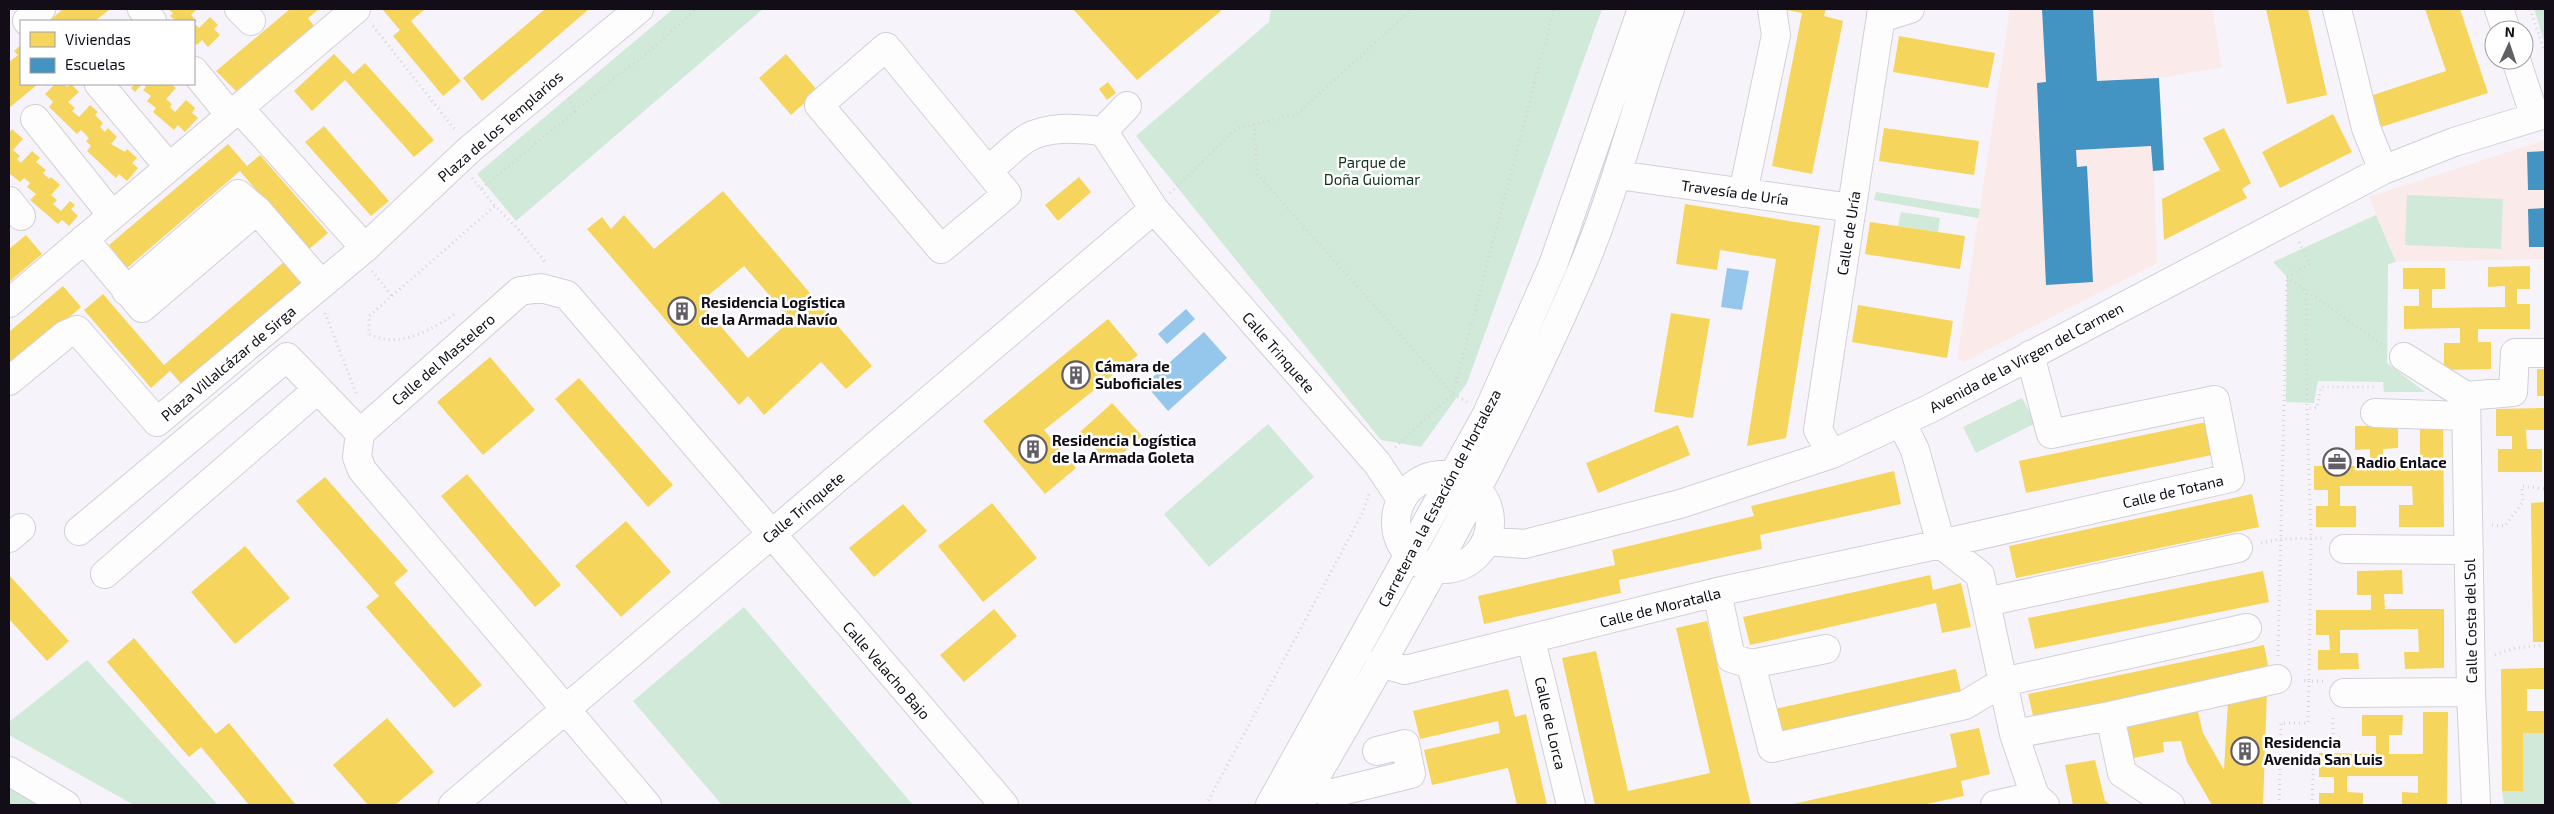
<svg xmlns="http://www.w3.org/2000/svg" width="2554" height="814" viewBox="0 0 2554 814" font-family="'Exo 2',sans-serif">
  <rect width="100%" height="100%" fill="#f6f3fa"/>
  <path fill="#faeaea" d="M2010,9H2212L2222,67L2159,78L2164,170L2154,171L2157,263L1964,362L1957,359Z
    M2545,140V259L2396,262L2369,197Z"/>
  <path fill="#d0e9d8" d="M673,9H763L516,221L477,174Z
    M1271,9H1602L1467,383L1421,447L1381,440L1136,136L1269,22Z
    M2534,9H2545V44Z
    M1876,192L1980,209L1978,218L1874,200Z
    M2407,195L2503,199L2501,249L2405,245Z
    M1901,212L1940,218L1938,232L1898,226Z
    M2376,215L2396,262L2388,264L2387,363L2425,392H2384L2383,382L2318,381L2314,403L2286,402L2287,277L2273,262Z
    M2022,398L2036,423L1976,453L1963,427Z
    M1268,424L1314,477L1209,567L1164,514Z
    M744,607L913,805H722L633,701Z
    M87,660L218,805H134L9,735V722Z
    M2523,733H2545V805H2504L2502,791H2523Z
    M9,783L48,805H9Z"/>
  <path fill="#95c7ec" d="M1727,268L1749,271L1742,310L1721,307Z
    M1186,309L1195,319L1167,344L1158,334Z
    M1204,332L1227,358L1168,411L1145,384Z"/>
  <path fill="#f6d55c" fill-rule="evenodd" d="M63,9H110L95,21H49Z
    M168,9H197L191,15L197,21L194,23L199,28L210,17L218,25L214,29L220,35L208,47L202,40L197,45L194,41V21H176L170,16L173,13Z
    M290,9H319L308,18L314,26L236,91L216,71Z
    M382,9H425L411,21L461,81L443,96L393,36L400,30Z
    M545,9H589L482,101L463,78Z
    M1073,9H1218L1221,11L1137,80Z
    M1782,9H1826L1824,16L1843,21L1812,174L1772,166L1802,13Z
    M2266,9H2308L2327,95L2287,104Z
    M2425,9H2460L2488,93L2381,127L2373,95L2446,71Z
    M1899,36L1995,53L1988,88L1893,72Z
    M21,45V84H38L9,108V62L18,55L14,51Z
    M334,54L353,74L365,63L434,140L414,157L345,80L312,111L294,91Z
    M786,54L818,91L791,115L759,78Z
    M1108,82L1116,93L1107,100L1099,89Z
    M55,84H63L67,87L71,84L79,92L68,102L75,108L72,111L79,117L90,105L98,112L95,115L103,123L100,127L105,132L108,128L117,137L111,144L125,152L127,149L137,158L132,163L138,168L127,181L119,174L116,178L87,151L91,146L86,141L89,138L81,130L77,134L49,107L53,102L45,94Z
    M135,84H142L135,92L131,88Z
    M143,84H171L176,88L166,99L172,104L170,107L175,112L186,100L195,108L192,113L198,118L185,132L178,125L174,130L153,112L156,108L147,101L151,96L143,90L146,87Z
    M2333,114L2352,152L2280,188L2262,152Z
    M324,126L389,201L371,216L305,142Z
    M1884,128L1979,141L1974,175L1879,161Z
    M2224,128L2251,183L2242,189L2247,198L2164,240L2162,199L2220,170L2203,138Z
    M12,129L23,139L13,150L20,156L17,159L21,163L32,151L40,158L36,162L46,170L43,173L49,179L51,177L60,185L51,195L57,200L53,204L61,211L70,201L75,205L71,209L78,216L69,226L62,220L58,224L30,200L36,194L27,187L30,183L24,178L20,182L9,173V133Z
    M228,144L247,166L260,155L328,233L307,251L240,171L127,268L109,245Z
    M1079,177L1091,192L1058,221L1045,205Z
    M723,191L872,366L846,389L821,362L764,415L748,396L739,405L587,229L602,217L611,229L624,215L654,249ZM744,266L791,320L748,358L700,302Z
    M1685,204L1820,226L1786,438L1747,446L1776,259L1720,250L1717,270L1676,264Z
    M1870,222L1965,236L1960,269L1865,254Z
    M26,235L42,254L9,282V249Z
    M285,261L304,283L185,388L170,371L151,388L84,310L103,294L164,365Z
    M2530,266V289H2517V304H2530V329H2478V342H2491V369L2444,370V343H2460V328L2404,329V306H2419V289H2403V268H2445V289H2432V308L2505,307V286L2488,287V267Z
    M63,286L81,307L9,369V332Z
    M1858,305L1953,321L1947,358L1852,342Z
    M1671,313L1710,319L1693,418L1654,412Z
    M1108,319L1138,355L1044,430L1076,468L1045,494L983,421Z
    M490,357L535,410L483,455L437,402Z
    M2537,369H2545V396H2537Z
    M579,378L673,485L648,507L555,399Z
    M1112,403L1142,436L1110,465L1080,432Z
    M2545,408V430H2526L2527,449H2542V472H2498V449H2512V436H2496V409Z
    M2206,422L2212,455L2026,493L2019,461Z
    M2420,424H2443L2444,527H2399V505H2413L2412,486H2340V506H2356V527H2316V506H2328V490H2314V466H2370V449L2355,450V426H2398V448L2383,449V464H2420Z
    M1678,425L1690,455L1598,493L1586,463Z
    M1894,471L1901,504L1760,535L1762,549L1619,580L1621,593L1484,624L1478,596L1615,565L1612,550L1754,516L1751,506Z
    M467,474L561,585L535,607L441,496Z
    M325,477L408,571L394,583L482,685L454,708L366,607L379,596L296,501Z
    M2252,494L2259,527L2016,578L2009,546Z
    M2545,502V642H2533L2531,503Z
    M992,503L1037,558L983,602L938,546Z
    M903,504L927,531L874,577L849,548Z
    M626,521L671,572L621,617L575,566Z
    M245,546L290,598L235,644L191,592Z
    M2402,570L2403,594H2384L2385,609H2444V668L2405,669L2404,652H2419L2418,629L2340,630V653H2358L2359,669L2318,670V650H2330L2329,635H2316V610H2371V595H2357V571Z
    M2263,571L2269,602L2035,649L2028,618Z
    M9,575L69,641L47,661L9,619Z
    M1930,575L1933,590L1961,583L1971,627L1942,633L1936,603L1750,645L1743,617Z
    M994,609L1017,636L964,682L940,655Z
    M1707,621L1751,805H1595L1562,658L1596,651L1628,791L1710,773L1676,628Z
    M134,638L216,734L229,723L296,805H249L201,747L189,757L107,662Z
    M2264,645L2270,675L2035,724L2028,694Z
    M2545,668V689H2527V711H2545V733H2523V791H2502L2501,669Z
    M1956,669L1962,696L1776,738L1770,710Z
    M1508,689L1515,717L1526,714L1547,805H1517L1508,768L1432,785L1424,750L1500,733L1498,721L1420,739L1413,711Z
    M2267,691L2263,805H2212L2187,762L2181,741L2163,742L2164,752L2123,760L2116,720L2196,704L2203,733L2224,770L2228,701Z
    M2423,712H2448L2447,805H2402V792L2418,793V776H2347V792L2363,793V805H2319V793H2334V777H2319V753L2376,754V736H2362V715H2403L2402,735H2389V754H2423Z
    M387,718L434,772L395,805H368L333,765Z
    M1979,728L1990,774L1961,781L1964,796L1922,805H1789L1957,767L1950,734Z
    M2095,760L2105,801L2111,805H2073L2065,765Z"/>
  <path fill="#4393c3" d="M2042,9H2093L2097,81L2159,78L2164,170L2153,171L2151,146L2076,150L2077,167L2087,166L2093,282L2046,285L2037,83L2046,82Z
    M2545,151V190H2528L2527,152Z
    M2545,208V247H2529L2528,209Z"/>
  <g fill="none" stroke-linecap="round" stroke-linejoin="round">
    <g stroke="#d3cfd8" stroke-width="30">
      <path id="minor" d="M142,9L152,21
        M239,9L251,21
        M2337,9L2366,128L2383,170
        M2499,9L2506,30
        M1881,18L1910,9
        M27,21L41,9
        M886,47L1007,194L941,249L819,105Z
        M2516,60L2535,117
        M194,71L230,115
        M99,84L169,167
        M239,108L365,248
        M35,119L112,215
        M1103,131L1154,209L1377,463L1401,499
        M1103,131L1127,106
        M988,171C1001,160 1013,147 1027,138C1050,125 1079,129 1103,131
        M1618,175L1852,208
        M1743,193L1776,35L1772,9
        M9,201L21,216
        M84,239L142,308L257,210L321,284
        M126,291L238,194L257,210
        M9,303L356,9
        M2404,357L2466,396L2513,392L2515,353H2545
        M9,381L65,335L77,330L157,422L365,248L470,149L639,9
        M2466,396L2471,692L2476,805
        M2375,413L2466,416
        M1901,422L1915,450L1941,544L1980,575L2014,734L2035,796L2045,805
        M1832,454L1818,430L1882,9
        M1396 522a47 47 0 1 1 94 0a47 47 0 1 1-94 0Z
        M79,531L287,357L360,433
        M9,538L21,528
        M1487,541L1525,544L1680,504L1832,454L1929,409L2383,170L2454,142L2545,114
        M2344,549L2469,550
        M105,574L318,389
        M1717,592L1731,658L1751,664L1772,748L1965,705L2003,682L2247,628
        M1986,602L2238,548
        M1531,640L1571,805
        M1380,663L1405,670L1717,592L1941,544L2230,478L2215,400L2051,434L2030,355
        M1751,664L1826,649
        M2344,693L2471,692
        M2110,716L2277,679
        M2014,734L2110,716L2122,773L2170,805
        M9,771L66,805
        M1313,783L1329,794L1411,774L1405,744L1377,751
        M453,805L1154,209
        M647,805L362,470L357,457L360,433L520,291L541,288L567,295L1004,805
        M1270,805L1487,414L1553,265L1642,9
        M1299,805C1399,635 1498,462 1577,281C1616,193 1637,99 1670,9
        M1995,805L2035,796"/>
    </g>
    <path stroke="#d6d5d7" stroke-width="3" stroke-dasharray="1 4" stroke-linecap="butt" d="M2530,9L2545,52
      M2537,9L2545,12
      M373,26L456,131
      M575,111L628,67L640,60L696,9
      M1254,124L1257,174L1453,394L1467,402
      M472,178L481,189L575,111L568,97
      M481,189L495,206
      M1170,193L1236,129L1297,114L1412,9
      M372,271L392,296
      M2287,277L2384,346
      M2287,277L2310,264L2299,242
      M2306,289L2307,408
      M325,313L356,393
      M454,315C428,331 399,349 369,334V316L495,206L518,229L547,264
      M1395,447L1453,394L1554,9
      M2492,525L2505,526L2523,502L2522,486L2545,489
      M2261,543L2280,539L2324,538
      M2495,655L2516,648L2545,645
      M2278,656L2287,277
      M2323,681H2309L2311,539L2307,408H2317L2321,387H2375
      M1206,805L1362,514L1369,494
      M2279,805L2281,723H2308L2309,681L2301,680
      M2312,805L2314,746H2333V715"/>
    <use href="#minor" stroke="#fefdfe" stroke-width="28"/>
  </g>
  <defs>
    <g id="building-ring" transform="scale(1.4375)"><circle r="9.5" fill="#fff" stroke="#625e66" stroke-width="1.5"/><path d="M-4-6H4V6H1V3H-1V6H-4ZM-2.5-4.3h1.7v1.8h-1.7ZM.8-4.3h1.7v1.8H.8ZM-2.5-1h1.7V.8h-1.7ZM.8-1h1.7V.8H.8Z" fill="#625e66"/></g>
    <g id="office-ring" transform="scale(1.4375)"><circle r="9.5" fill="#fff" stroke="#625e66" stroke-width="1.5"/><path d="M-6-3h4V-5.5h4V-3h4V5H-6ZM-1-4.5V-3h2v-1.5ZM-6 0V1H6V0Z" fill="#625e66"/></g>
  </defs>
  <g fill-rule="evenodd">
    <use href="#building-ring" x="682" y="311"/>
    <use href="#building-ring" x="1076" y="375"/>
    <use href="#building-ring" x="1033" y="449"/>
    <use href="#office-ring" x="2337" y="462"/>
    <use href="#building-ring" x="2245" y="751"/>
  </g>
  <g text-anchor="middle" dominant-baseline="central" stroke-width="5" stroke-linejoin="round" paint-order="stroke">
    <g font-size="15" fill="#120d17" stroke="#fff">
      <text transform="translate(500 126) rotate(-41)">Plaza de los Templarios</text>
      <text transform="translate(1735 192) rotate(8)">Travesía de Uría</text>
      <text transform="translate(1848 233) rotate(-81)">Calle de Uría</text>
      <text transform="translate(1279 352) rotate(49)">Calle Trinquete</text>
      <text transform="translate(2026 357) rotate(-28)">Avenida de la Virgen del Carmen</text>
      <text transform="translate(443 359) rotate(-41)">Calle del Mastelero</text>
      <text transform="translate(228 363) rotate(-40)">Plaza Villalcázar de Sirga</text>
      <text transform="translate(2173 491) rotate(-13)">Calle de Totana</text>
      <text transform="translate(1439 498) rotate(-62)">Carretera a la Estación de Hortaleza</text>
      <text transform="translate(803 507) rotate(-40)">Calle Trinquete</text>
      <text transform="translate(1660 607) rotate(-14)">Calle de Moratalla</text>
      <text transform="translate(2470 621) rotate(-91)">Calle Costa del Sol</text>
      <text transform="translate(887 670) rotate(49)">Calle Velacho Bajo</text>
      <text transform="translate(1551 723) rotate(77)">Calle de Lorca</text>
    </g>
    <g font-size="15" fill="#13321d" stroke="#fff">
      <text x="1372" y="162">Parque de<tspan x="1372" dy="17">Doña Guiomar</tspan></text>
    </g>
    <g font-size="15" font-weight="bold" fill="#120d17" stroke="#fff" text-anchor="start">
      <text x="701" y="302">Residencia Logística<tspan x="701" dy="17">de la Armada Navío</tspan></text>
      <text x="1095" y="366">Cámara de<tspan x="1095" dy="17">Suboficiales</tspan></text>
      <text x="1052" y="440">Residencia Logística<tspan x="1052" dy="17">de la Armada Goleta</tspan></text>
      <text x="2356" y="462">Radio Enlace</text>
      <text x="2264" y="742">Residencia<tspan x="2264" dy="17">Avenida San Luis</tspan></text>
    </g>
  </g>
  <rect width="2554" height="814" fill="none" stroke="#120d17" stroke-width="20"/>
  <rect x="20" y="20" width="175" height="65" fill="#ffffff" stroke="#a09ea2"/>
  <rect x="30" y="32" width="25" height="15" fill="#f6d55c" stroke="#a09ea2"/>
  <text x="65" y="45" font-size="15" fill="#120d17">Viviendas</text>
  <rect x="30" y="58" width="25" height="15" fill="#4393c3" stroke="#a09ea2"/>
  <text x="65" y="70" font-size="15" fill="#120d17">Escuelas</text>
  <g transform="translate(2509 45) rotate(3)"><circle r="24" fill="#ffffff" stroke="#a09ea2"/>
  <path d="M0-4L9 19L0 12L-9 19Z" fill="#625e66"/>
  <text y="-8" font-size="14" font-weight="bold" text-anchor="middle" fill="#120d17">N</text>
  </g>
</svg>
